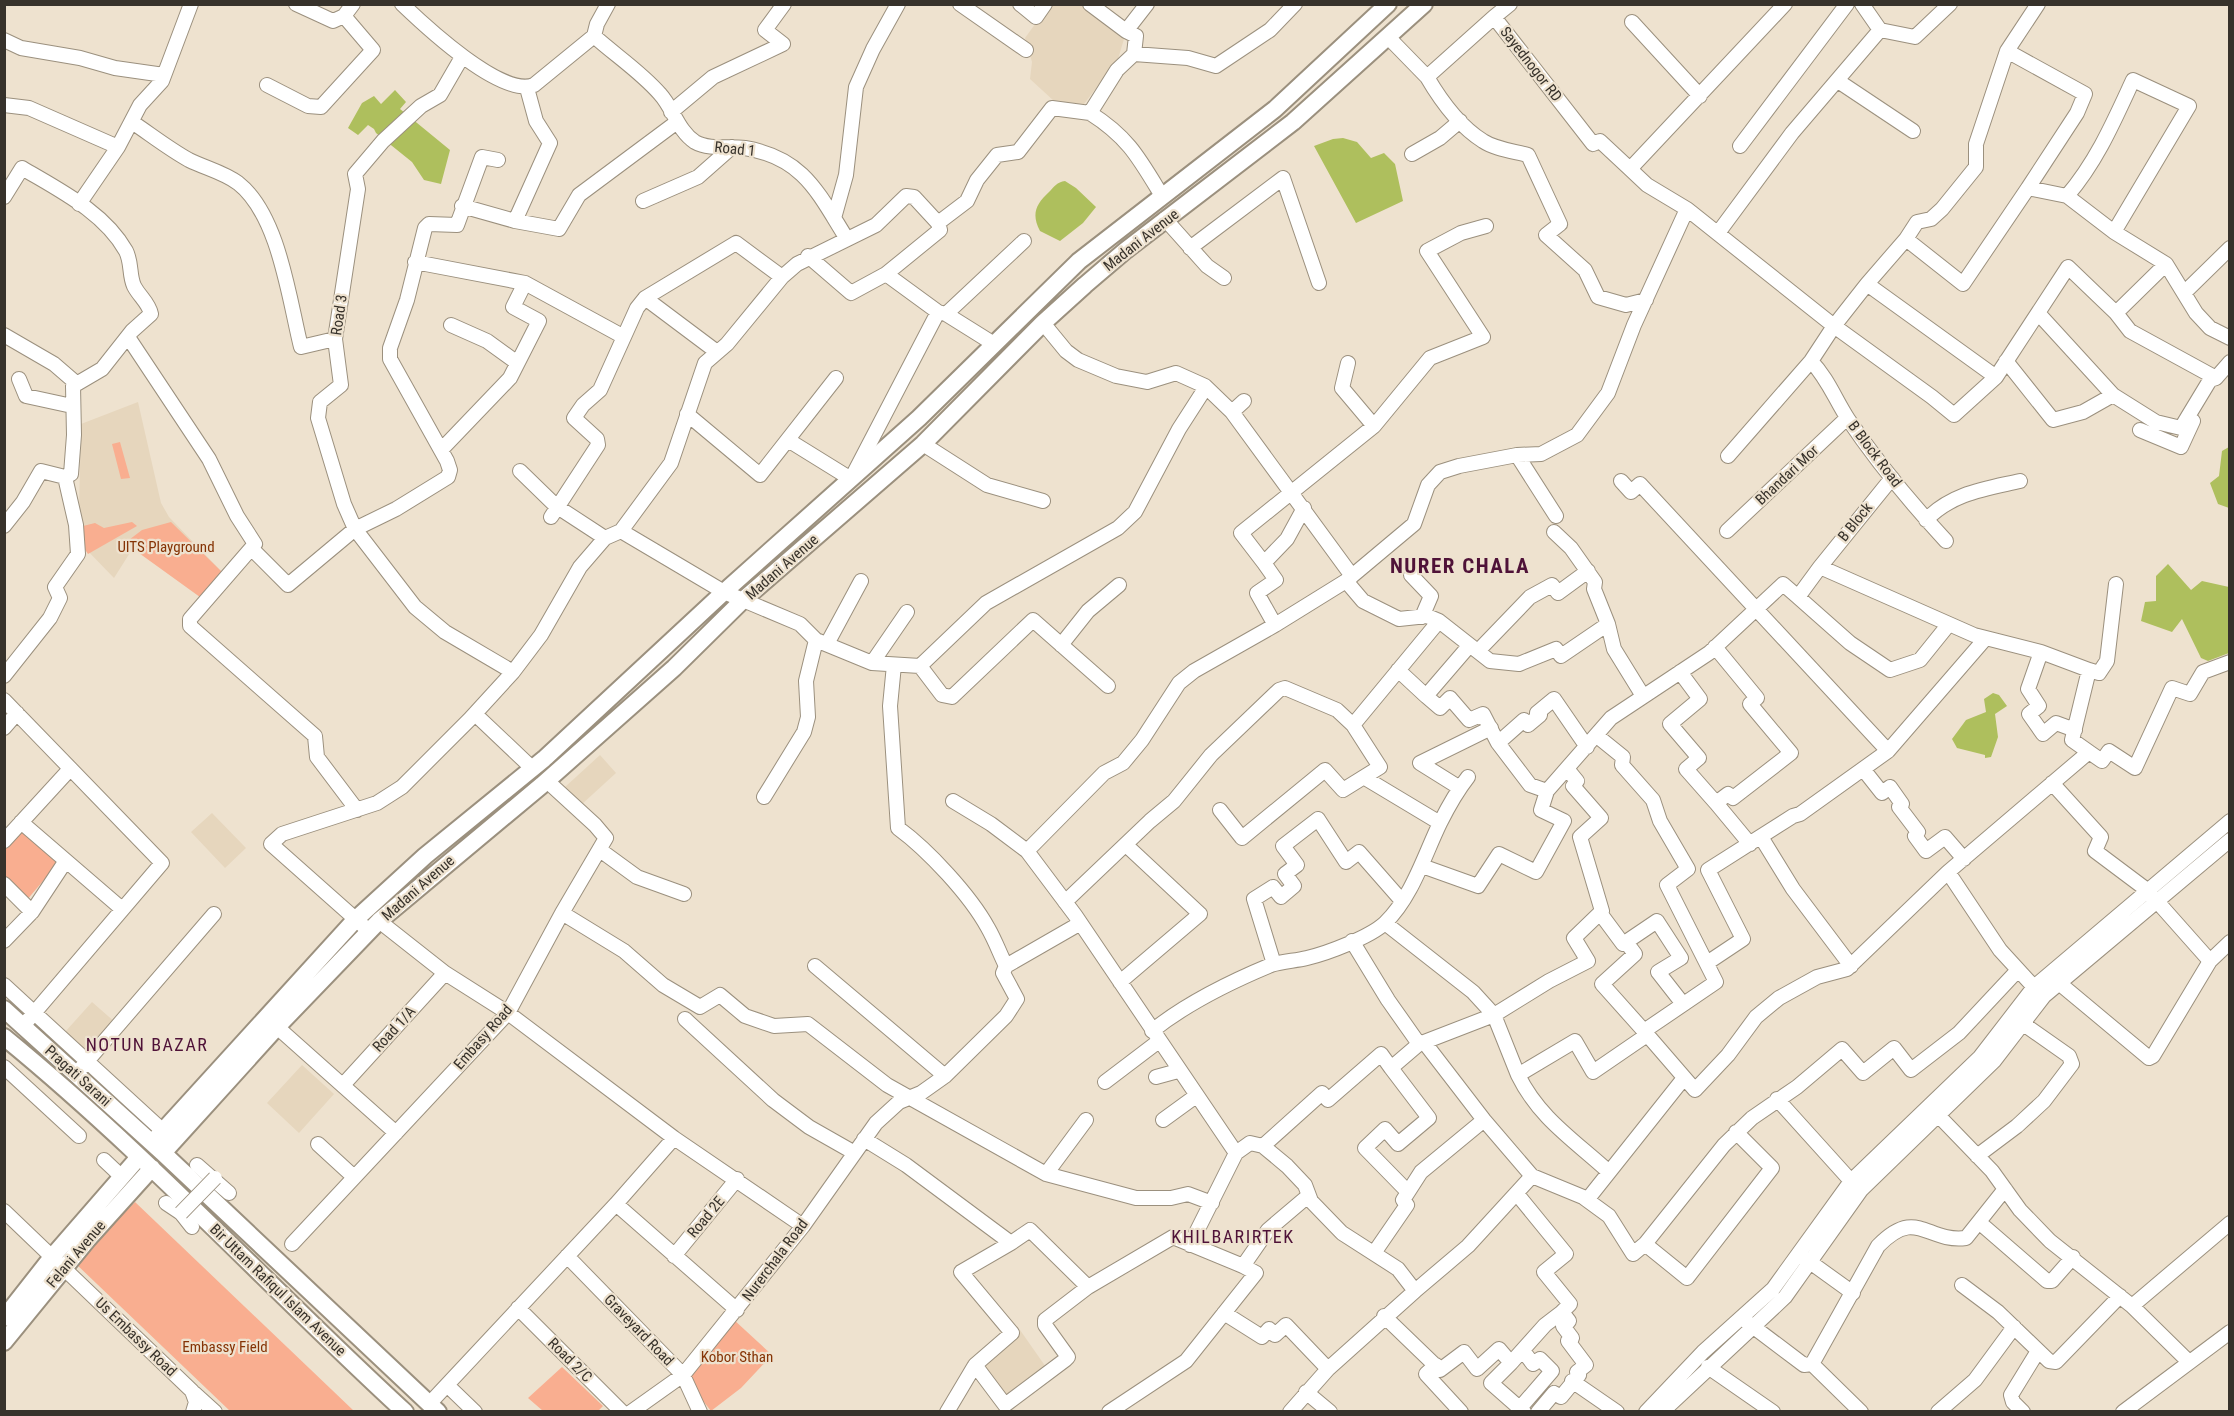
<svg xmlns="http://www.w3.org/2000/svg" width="2234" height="1416" viewBox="0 0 2234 1416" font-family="'Roboto Condensed',sans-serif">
  <rect width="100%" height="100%" fill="#eee2cf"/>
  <path fill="#e6d6bd" d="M1084,4L1122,33L1124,39L1118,59L1084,104L1054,101L1030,79L1032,62L1025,38L1049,5Z
    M138,402L161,503L169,517L222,572L200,597L133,548L114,578L82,545L79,511L81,424Z
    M600,755L616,773L581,805L565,787Z
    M212,813L246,848L225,868L191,832Z
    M92,1002L116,1023L88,1053L65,1032Z
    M302,1065L334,1094L299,1133L267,1103Z
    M1020,1330L1048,1370L1005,1403L977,1364Z"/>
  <path fill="#f9ae90" d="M120,442L130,478L121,479L112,444Z
    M132,522L137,526L88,554L82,545L83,526L95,523L104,528Z
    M171,522L222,572L200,597L125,543L142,530Z
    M23,825L60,861L26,901L5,882L4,845Z
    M135,1202L354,1411H230L75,1263Z
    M733,1319L772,1355L741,1388L711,1411L685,1378Z
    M562,1367L603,1406L598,1411H543L528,1398Z"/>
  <path fill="#aebf5d" d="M395,90L406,102L400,109L450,150L441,184L424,180L412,162L376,133L374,129L368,125L358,135L348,128L362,103L374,96L381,104Z
    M1343,138L1357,142L1371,158L1384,153L1395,164L1403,201L1356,223L1314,146L1333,139Z
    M1065,181L1076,188L1096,207L1083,223L1060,241L1040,231C1031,214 1036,204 1049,192C1054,187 1057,182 1065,181Z
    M2229,447H2230L2229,508L2218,504L2210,483L2219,476L2222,451Z
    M2168,564L2191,590L2202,581L2229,587V653L2208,661L2201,658L2182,619L2172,632L2141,621L2145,602L2156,601V576Z
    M1993,693L1999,695L2007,706L1995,714L1998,737L1991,757L1985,758V755L1957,748L1952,739L1966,720L1986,712L1984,699Z"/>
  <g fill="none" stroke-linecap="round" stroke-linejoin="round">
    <path stroke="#aebf5d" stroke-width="3" d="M1681,1385L1735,1334"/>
    <g stroke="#9b907e" stroke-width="16">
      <path id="minor" d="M296,4L333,21L344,16L353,4
        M402,4C425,26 502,98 534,85L594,36L597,24L608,4
        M960,4L1026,50
        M1020,4L1036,17L1045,4
        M1090,4L1126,31L1136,36L1134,54
        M1862,4L1880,30
        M1494,17L1510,4
        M1632,22L1700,96
        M1126,31L1147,4
        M594,36C615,55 641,72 660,94C673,108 678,131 695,142C709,150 729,146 745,148C804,158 818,193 847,239
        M1388,37L1427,77
        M4,40L21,48L80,58L115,68L164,75
        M2007,51L2085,94L2077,113L2028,188
        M462,57L440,95L421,106L383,141L355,174L358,189L335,339L341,385L320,402L318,418L344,504L355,529L415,607L445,632L513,672
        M1838,81L1913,131
        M267,85L308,106L321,107L373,50L344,16
        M4,105L29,108L118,147
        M671,112L713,77L783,44L765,30L784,4
        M1090,113C1128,137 1139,158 1162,196
        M132,122C150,134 169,149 189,160C205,168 223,172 238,183C279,215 289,299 301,347L335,339
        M1740,146L1847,4
        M1412,154L1440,138L1460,121
        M1630,169L1600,141L1593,144L1494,17L1427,77C1441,101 1459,126 1483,141C1495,149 1513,151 1528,155L1560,224L1546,235L1585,270L1598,297L1626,305L1646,300
        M2067,196C2097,161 2114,121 2133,80L2189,106L2114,232
        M4,197L22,168C59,190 104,212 126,251C132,263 129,275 134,286C139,296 149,303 151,314L132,331L102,369L73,386L74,435L71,474L65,477L41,471L23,502L4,526
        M643,201L698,177L732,147
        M79,204L118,147L140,105L162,81L191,4
        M462,206L515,221L559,229L579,195L677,122
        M1687,209L1647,185L1630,169L1785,4
        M834,218L846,175L856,87L873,49L898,4
        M1165,219L1207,266L1224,278
        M515,221L550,143L536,121L527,88
        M1718,233L1792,133L1880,30L1915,37L1950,4
        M1906,239L1917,222L1931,219L1942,209L1976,167V144L2007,51L2038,4
        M1190,248L1283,178L1319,283
        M808,256L851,293L886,274L940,230L938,223
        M415,262L525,283L624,337
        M886,274L938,312L946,314L994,344
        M1867,284L1906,239L1963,284L2028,188L2067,196L2114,232L2166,264L2196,313L2210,328L2230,338
        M2184,293L2230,248
        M645,298L717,352
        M2038,313L2113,395
        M2116,313L2130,331L2216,378
        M946,314L1024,241
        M1043,323L1066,351L1078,360L1116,376L1147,382L1176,373L1205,386L1232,412
        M451,325L487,341L516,362
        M4,335L54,364L76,383
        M128,337L209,459L237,516L255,544L190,619V626L315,736L317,757L357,810
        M1811,361C1828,379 1835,399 1848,419C1877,462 1911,503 1946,541
        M2006,361L2053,420L2083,412L2113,395L2156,422L2181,428L2210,380L2216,378L2230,362
        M1348,363L1342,388L1374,426
        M19,379L26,396L72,406
        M1244,401L1232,412L1352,576
        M687,414L760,475L836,378
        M2140,430L2181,447L2193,421
        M788,440L851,479L938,312
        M923,444L987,485L1043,501
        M441,450L510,378L539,321L513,307L525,283
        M1517,455L1556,516
        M1728,456L1811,361L1834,326L1932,397L1954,415L1996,377
        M520,471L556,506L605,538
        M1621,481L1631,492L1640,484L1888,751L1800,814L1793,816L1708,870L1743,939L1707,963
        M551,517L598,445L597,439L574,418L583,405L600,390L637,308L645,298L736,243L782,277
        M1926,520C1952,493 1985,489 2020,481
        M621,531L724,592L800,624L816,640L872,663L920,666L986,603L1118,528L1135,512L1179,429L1206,387
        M1727,531L1847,418
        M252,549L288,585L355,529L396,509L448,477L450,470L447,461L390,359V348L407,300L425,228L429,224L457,225L482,157L498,160
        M1264,563L1241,533L1374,426L1430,358L1483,337L1427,251L1461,233L1486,226
        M1820,567L1892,478
        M1411,575L1431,596L1422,617
        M1346,581L1363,601L1399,619L1427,616L1439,621L1490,661L1519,664L1556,649L1561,656L1608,624L1594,589L1595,582L1571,548L1554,532
        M1798,597L1850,643L1890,670L1920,660L1949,624
        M1608,624L1614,649L1643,696
        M1275,625L1257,593L1276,580L1264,563L1287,539L1304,508
        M827,644L861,581
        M1061,645L1088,611L1119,585
        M1715,647L1757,698L1750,704L1791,753L1733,798L1728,794L1716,803L1750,844
        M1478,651L1530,597L1552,585L1558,593L1588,571
        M2041,652L2028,689L2039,706L2029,714L2043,734L2056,723L2075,730
        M872,663L907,612
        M894,665L890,706L898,828C928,850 970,895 988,928C995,940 1000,954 1006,966
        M920,666L942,695L952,697L1033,620L1108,686
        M1398,670L1426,696L1469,646
        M2089,670L2099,673L2107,661L2116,584
        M1680,672L1700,699L1670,724L1699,758L1686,769L1716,803
        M4,676L50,618L60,598L55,587L78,554L76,525L65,477
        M1426,696L1440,708L1450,698L1469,720L1483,714L1498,743L1530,785L1547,791L1611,718L1709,653L1783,584L1798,597L1820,567L1974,635L2041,652L2089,670L2072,740L2089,752L1948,872L1847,969L1817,977L1779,998L1756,1017L1728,1055L1695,1090L1644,1031L1716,982L1667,885L1688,869L1660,821L1653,800L1622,765L1623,757L1597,736
        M4,700L162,863L23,1026
        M475,714L532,768
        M1353,725L1439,621
        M4,728L17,713
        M1498,743L1524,720L1528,725L1540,715L1537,713L1554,699L1587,747
        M1888,751L1985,639
        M2089,752L2102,761L2109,751L2135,768L2172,688L2190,694L2203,672L2230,662
        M1863,769L1882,793L1890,787L1902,804L1899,807L1918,832L1915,836L1926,851L1945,837L1964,859
        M1365,778L1440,823
        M2052,783L2101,837L2095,851L2147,890L2210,961L2153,1056L2149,1058L2059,983
        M1460,788L1420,763L1491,728
        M764,797L804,732L808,717L806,681L816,640
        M953,801L991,824L1027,851L1075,915L1236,1153L1250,1143L1263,1146L1287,1166L1305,1185L1311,1201L1342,1233L1398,1269L1415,1291L1328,1369L1290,1412
        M21,822L122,909
        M1761,837L1793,889L1851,966
        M4,841L70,769
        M600,850L637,877L684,894
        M1027,851L1104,773L1123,763L1142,740L1179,683L1194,671L1275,625L1346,581L1414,524L1428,485L1440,472L1459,466L1517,455L1541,454L1577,435L1608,393L1634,325L1687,209L1834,326L1867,284L1996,377L2068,267L2116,313L2166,264
        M1422,866L1478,886L1499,854L1536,872L1564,821L1541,810L1547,791
        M1948,872L2000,950L2034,987
        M4,884L32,912
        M1065,902L1150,821L1174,801L1211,755L1279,690L1285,688L1337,710L1353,725L1380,767L1343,790L1325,770L1242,838L1220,810
        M562,913L624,951L663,985L700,1007L720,995L745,1016L774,1026L808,1024L887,1085L1046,1174L1136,1198H1171L1188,1194L1212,1203
        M1600,913L1623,944L1657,921L1681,958L1658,972L1683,1004
        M379,921L445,973L508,1013L674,1138L803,1226
        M1385,923L1473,992L1494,1015L1518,1075L1575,1041L1593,1072L1647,1035
        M369,931L271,844L282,834L377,803L402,787L470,719L513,672L541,635L580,567L605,538L621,531L671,463L705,363L727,344L782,277L797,264L876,225L906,196L914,197L938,223L967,201L977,180L997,155L1018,152L1052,108L1090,113L1117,70L1134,54L1188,58L1216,66L1270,30L1295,4
        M4,941L32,912L65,862
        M1352,941L1388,1000L1419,1044L1494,1015L1549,981L1588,961L1574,938L1602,911L1580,837L1601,818L1573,786L1577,781L1568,770
        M1626,942L1635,954L1602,984L1644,1031
        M2210,961L2230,942
        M1274,964L1254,899L1273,887L1281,897L1294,886L1285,874L1297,865L1283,846L1318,819L1346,862L1359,852L1402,901
        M815,966L945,1076
        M1120,982L1200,914L1126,845
        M4,985L163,1131
        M685,1019L773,1100L809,1127L853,1152
        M277,1027L396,1133
        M1152,1031C1187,1003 1230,982 1271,965C1282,961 1295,961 1307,958C1328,953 1370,937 1385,923C1412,897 1424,856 1440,823C1448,807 1457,791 1468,777
        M1424,1042L1484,1120L1532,1176L1583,1197L1609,1216L1633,1254L1645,1244L1724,1145L1752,1118L1797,1087L1842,1049L1863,1073L1894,1048L1911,1070L1959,1033L2018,970
        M4,1067L79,1136
        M1391,1068L1429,1118L1398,1144L1385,1129L1365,1148L1408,1192
        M76,1074L214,914
        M1518,1075C1539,1118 1574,1140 1609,1172
        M1156,1077L1178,1071
        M1105,1082L1159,1041
        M343,1085L445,973
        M1777,1099L1851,1181
        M1933,1110L1992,1171L2020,1210L2050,1241L2132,1306L2189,1362
        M1163,1120L1196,1096
        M864,1139L906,1165L1011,1243L1030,1230L1088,1287L1173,1237L1243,1266
        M318,1144L354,1177
        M1263,1146L1322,1093L1328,1100L1381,1054L1391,1068L1419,1044
        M1977,1156L2017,1126L2044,1101L2072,1064L2069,1056L2015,1018
        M104,1160L122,1177
        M197,1165L229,1193
        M1046,1174L1086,1120
        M1517,1194L1566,1254L1544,1272L1570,1304L1562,1312
        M1587,1200L1684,1078
        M166,1203L181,1213L192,1227
        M616,1204L737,1310
        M4,1211L192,1391L196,1402L193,1412
        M1980,1223L2047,1281H2052L2073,1257
        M292,1244L508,1013L562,913L606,838L595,825L547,781
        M1645,1244L1687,1278L1772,1168L1736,1132
        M1190,1245L1236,1153
        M1374,1253L1407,1205L1403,1200L1421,1172L1484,1120
        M567,1256L683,1375L700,1412
        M674,1256L737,1179
        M1803,1257L1853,1293
        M1962,1285L1998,1312L2049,1361L2056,1362L2120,1296
        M1415,1291L1468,1246L1532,1176
        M2132,1306L2230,1223
        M518,1308L622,1412
        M1224,1313L1262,1337L1269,1329L1275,1335L1286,1325L1328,1369
        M1384,1316L1440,1370L1464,1352L1477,1369L1499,1349L1511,1363L1491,1383L1524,1412
        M1747,1322L1804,1365L1812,1364L1861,1412
        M1511,1363L1545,1325L1562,1312L1569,1321L1563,1326L1572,1338L1568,1341L1586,1365L1577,1372L1579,1375L1561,1397L1554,1393L1538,1412
        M1812,1364L1878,1246C1917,1206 1926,1243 1966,1238L2005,1189
        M975,1365L1012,1333L961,1272L1011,1243
        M1436,1365L1426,1374L1461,1412
        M1708,1367L1773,1412
        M1572,1381L1617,1412
        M447,1385L475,1412
        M1306,1392L1330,1412
        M194,1393L215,1412
        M430,1403L616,1204L674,1138
        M1520,1408L1552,1371L1540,1359L1533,1364L1524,1352
        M631,1412L683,1375L803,1226L876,1123L899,1102L921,1093L945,1076L1006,1016L1017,999L1003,973L1006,966L1079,924
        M947,1412L975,1365L1005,1405L1065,1360L1068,1357L1045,1325V1320L1088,1287
        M1109,1412L1186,1361L1256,1273L1243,1266L1268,1230L1308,1196
        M1646,1412L1703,1352L1773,1289L1851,1181L1980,1057L2034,987L2230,821
        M1662,1412L1785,1297L1861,1190L1994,1061L2044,996L2230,840
        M1938,1412L1975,1380L2014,1327
        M2023,1412L2013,1402L2011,1395L2038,1351
        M2123,1412L2230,1332"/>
    </g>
    <g stroke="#9b907e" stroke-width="20">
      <path id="major" d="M4,1009L163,1153L438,1412
        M4,1037C146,1153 270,1288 405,1412
        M152,1143L355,920L425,856L544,759L724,592L919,418L1079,261L1275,109L1388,4
        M163,1153L277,1027L379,921L542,785L674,668L743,600L923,444L1043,323L1085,285L1126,250L1293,122L1424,4
        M4,1318L52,1257L139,1157
        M4,1342L88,1239L152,1168"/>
    </g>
    <use href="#minor" stroke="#fff" stroke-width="14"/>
    <use href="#major" stroke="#fff" stroke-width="16"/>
    <g stroke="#9b907e" stroke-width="16" stroke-linecap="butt">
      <path id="minor-bridge" d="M181,1213L215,1178"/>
    </g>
    <use href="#minor-bridge" stroke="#fff" stroke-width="14"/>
  </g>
  <g text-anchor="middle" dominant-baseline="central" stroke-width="4.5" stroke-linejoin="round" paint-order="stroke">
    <g font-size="15" fill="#37322b" stroke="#eee2cf">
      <text transform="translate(1531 64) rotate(52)">Sayednogor RD</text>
      <text transform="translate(735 149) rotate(6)">Road 1</text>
      <text transform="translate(1141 240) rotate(-38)">Madani Avenue</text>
      <text transform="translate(339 315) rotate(-82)">Road 3</text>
      <text transform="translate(1875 454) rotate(53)">B Block Road</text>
      <text transform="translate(1787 475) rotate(-43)">Bhandari Mor</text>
      <text transform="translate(1855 522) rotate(-51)">B Block</text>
      <text transform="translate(782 567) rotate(-41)">Madani Avenue</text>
      <text transform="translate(418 888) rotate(-41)">Madani Avenue</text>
      <text transform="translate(394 1029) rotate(-48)">Road 1/A</text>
      <text transform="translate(483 1037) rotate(-49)">Embasy Road</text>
      <text transform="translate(78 1076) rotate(42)">Pragati Sarani</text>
      <text transform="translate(706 1217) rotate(-50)">Road 2E</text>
      <text transform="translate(76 1254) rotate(-50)">Felani Avenue</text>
      <text transform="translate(775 1260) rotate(-53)">Nurerchala Road</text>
      <text transform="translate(278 1290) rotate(44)">Bir Uttam Rafiqul Islam Avenue</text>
      <text transform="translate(639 1330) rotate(46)">Graveyard Road</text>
      <text transform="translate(136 1337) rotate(44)">Us Embassy Road</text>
      <text transform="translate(570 1360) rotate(45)">Road 2/C</text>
    </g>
    <g font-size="15" fill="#853305" stroke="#eee2cf">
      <text x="166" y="547">UITS Playground</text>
      <text x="225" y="1347">Embassy Field</text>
      <text x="737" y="1357">Kobor Sthan</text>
    </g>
    <g font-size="18" letter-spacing="1.5" fill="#4f1238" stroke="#eee2cf">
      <text x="147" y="1044">NOTUN BAZAR</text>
      <text x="1233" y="1236">KHILBARIRTEK</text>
    </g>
    <g font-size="21" font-weight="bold" letter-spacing="1.5" fill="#4f1238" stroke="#eee2cf">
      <text x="1460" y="566">NURER CHALA</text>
    </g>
  </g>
  <rect width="2234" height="1416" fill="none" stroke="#37322b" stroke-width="12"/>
</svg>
